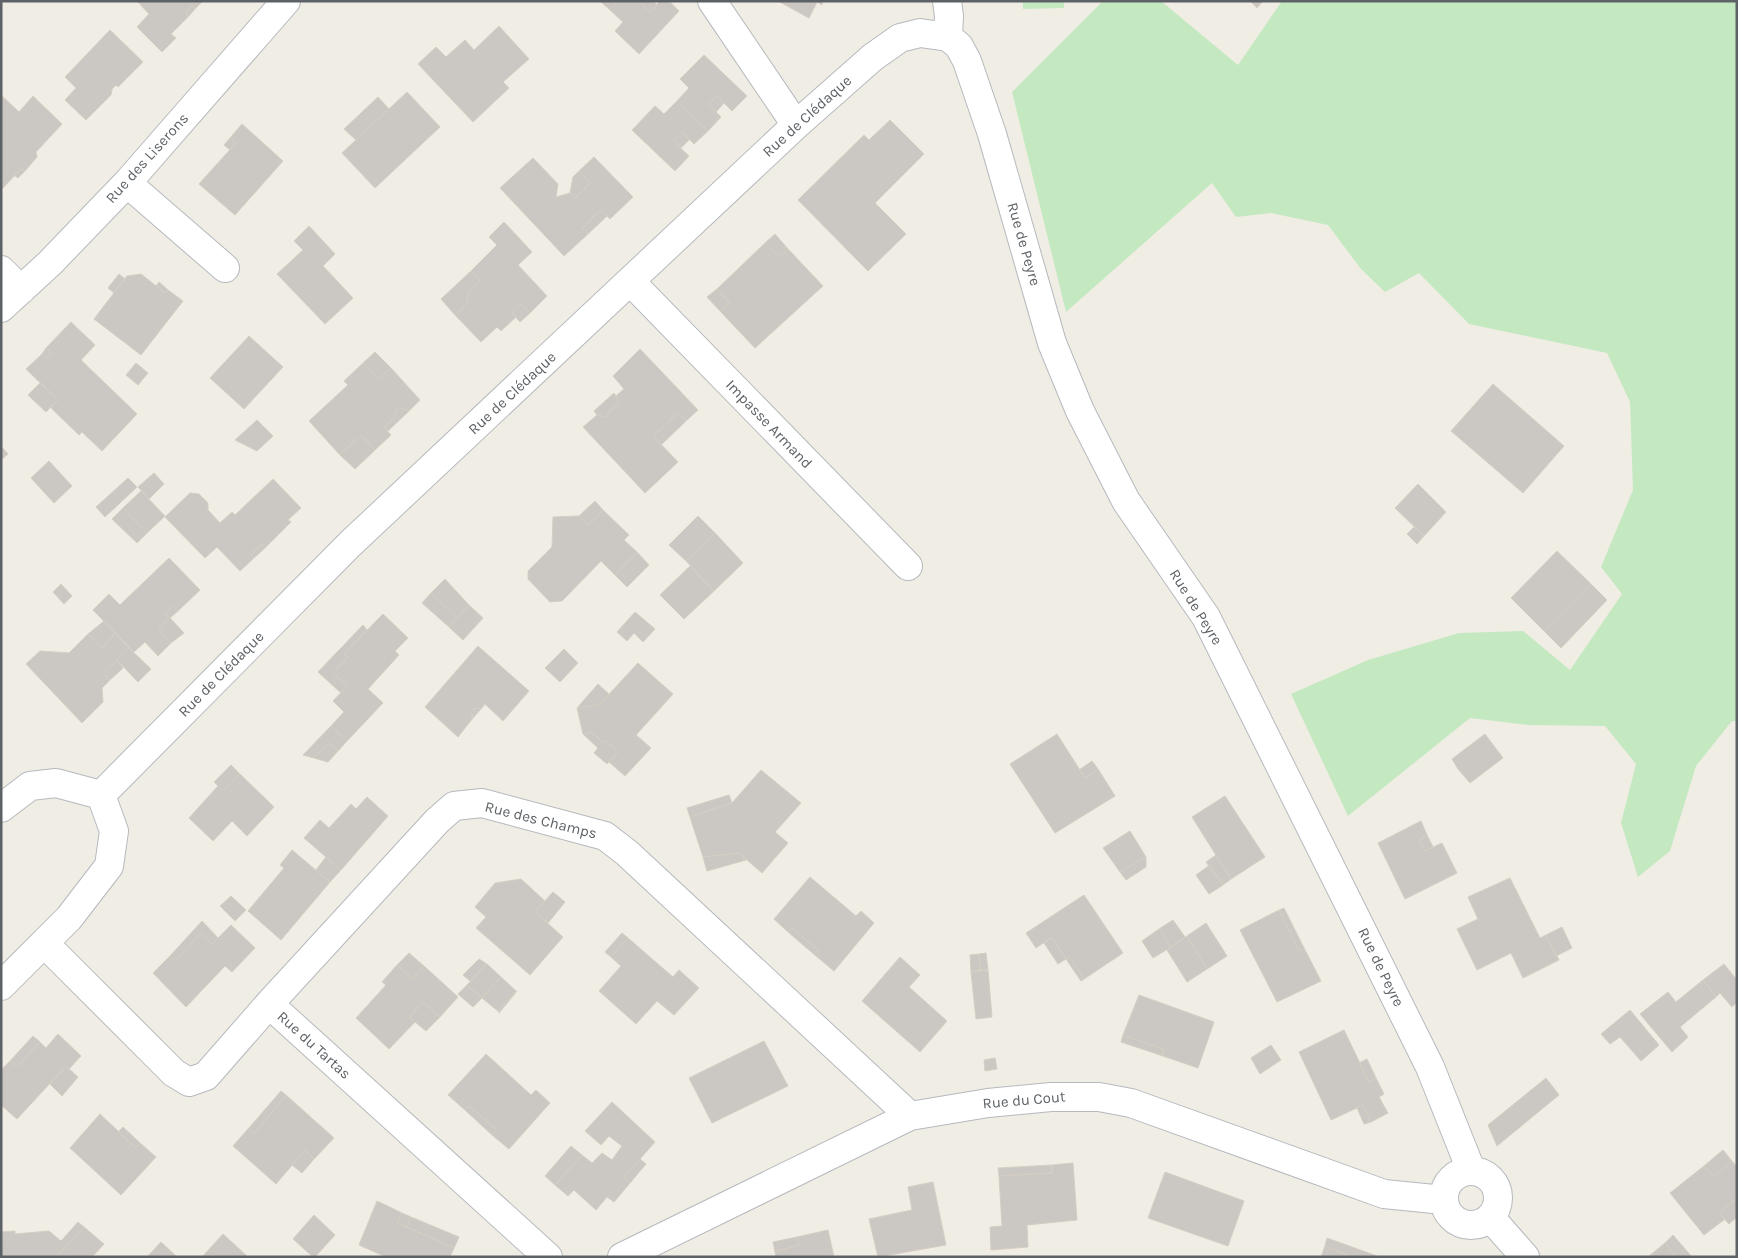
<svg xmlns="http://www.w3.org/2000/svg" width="1738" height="1258" viewBox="0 0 1738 1258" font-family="Karla,sans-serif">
  <rect width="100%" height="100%" fill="#f0ede5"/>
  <path fill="#c4e9c1" d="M1023,1H1064V8L1023,9Z
    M1103,1H1161L1238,65L1282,1H1737V721H1732L1696,766L1670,851L1638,877L1621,823L1636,764L1605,726L1529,725L1470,718L1348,816L1291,694L1368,660L1459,633L1523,631L1570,670L1622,594L1601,567L1633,490L1630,402L1607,353L1469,324L1419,273L1385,292L1361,269L1328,225L1271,213L1236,217L1212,183L1066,312L1012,92Z"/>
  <path fill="#cbc7c2" stroke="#d5cec3" d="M137,1H203L195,9L192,5L187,11V18L171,34L176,38L162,52L137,27L149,14Z
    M600,1H618L610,10Z
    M618,1H644L641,4L650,12L660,1H669L679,11L639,54L615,31L623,22L610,10Z
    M644,1H653L657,5L650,12L641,4Z
    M778,1H823L822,5L817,2L809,18Z
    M1250,1H1263L1257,8Z
    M192,5L195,9L187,18V11Z
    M499,26L529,59L503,82L509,88L473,122L418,64L436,47L446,57L465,40L474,50Z
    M110,30L143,62L118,87L116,85L112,89L111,95L86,120L65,100L76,88L65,77Z
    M704,55L747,96L732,111L717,96L708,104L721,117L708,131L677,101L689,88L680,79Z
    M407,92L440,127L375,188L342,153Z
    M1,95L19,112L33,96L62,124L36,152L37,157L25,171L21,169L1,190Z
    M717,96L724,103L716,112L708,104Z
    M378,97L389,109L356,140L344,129Z
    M677,101L708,131L694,144L682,132L673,141L689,156L675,171L632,130L655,106L664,114Z
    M890,120L924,154L875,203L906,234L868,271L798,200L864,135L869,140Z
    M242,124L283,161L235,215L199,184L236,143L230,138Z
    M682,132L689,140L681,148L673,141Z
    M230,138L236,143L230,150L224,145Z
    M594,157L633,197L610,219L601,210L582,228L588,234L564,256L500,188L533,158L558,184L556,197L570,193L575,198L590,183L579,171Z
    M21,169L25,171L18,178L14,175Z
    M579,171L590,183L575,198L570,193L573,177Z
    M601,210L607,216L588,234L582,228Z
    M504,222L532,252L518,265L547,296L530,313L521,304L512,313L516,317L501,331L497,327L481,342L455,315L467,304L468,293L480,281L471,271L497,245L489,237Z
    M309,226L335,254L323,266L353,298L325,324L277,274L303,250L294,241Z
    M775,234L788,249L779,257L765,243Z
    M765,243L779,257L788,249L823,286L755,348L720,311L730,303L717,289Z
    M471,271L480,281L468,293L467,304L455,315L441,299Z
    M119,274L125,279L114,293L108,288Z
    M141,274L165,293L168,290L183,301L141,355L94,319L127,276Z
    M159,282L168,290L165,293L156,286Z
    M717,289L730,303L720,311L707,297Z
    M521,304L530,313L520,322L512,313Z
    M71,322L95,345L81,360L137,414L102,451L82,432L79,435L50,407L58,400L26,369L42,354L47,358L51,353L46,348Z
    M249,336L283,367L244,409L210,378Z
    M46,348L51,353L47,358L42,354Z
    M640,349L698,410L686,421L678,413L653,436L678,462L645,493L583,427L597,415L605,417L619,402L616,396L624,389L613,376Z
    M375,352L391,368L379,379L363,363Z
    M136,363L148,373L138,385L126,375Z
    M363,363L379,379L391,368L420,400L410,410L397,408L395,417L384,427L391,435L375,450L361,435L340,455L309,421L348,385L344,381Z
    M40,383L58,400L46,412L28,395Z
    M1493,384L1564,446L1523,493L1451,431Z
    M614,393L619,402L605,417L597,415L594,411Z
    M397,408L410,410L388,431L384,427L395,417Z
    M678,413L686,421L661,445L653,436Z
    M257,420L273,436L257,451L235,440Z
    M361,435L375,450L355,469L340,455Z
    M1,446L8,454L1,460Z
    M49,461L72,486L54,503L31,478Z
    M154,473L164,484L149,499L138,487Z
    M128,478L137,487L105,517L96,507Z
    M273,479L301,508L288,520L291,522L265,548L261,544L251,555L254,558L240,571L217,547L205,558L165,517L190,493L199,494L208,503V510L220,523L232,512L235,515Z
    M1418,484L1446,512L1424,536L1395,508Z
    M141,491L165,516L147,533L123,508Z
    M595,501L603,510L589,525L579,516Z
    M123,508L147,533L137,543L112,519Z
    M603,510L629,535L624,540L637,552L615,575L601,561L562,601L550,602L528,579V571L552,547L553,517L579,516L589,525Z
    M698,516L715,533L686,561L669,545Z
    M1414,527L1424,536L1417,544L1407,534Z
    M715,533L743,563L714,591L686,561Z
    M261,544L265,548L254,558L251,555Z
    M1557,551L1591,584L1544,631L1511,598Z
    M637,552L649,565L627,587L615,575Z
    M169,558L200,590L178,611L173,606L165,614L170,618L158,629L171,643L158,656L145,642L134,652L93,610L109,594L120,605Z
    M690,566L714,591L684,619L660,595Z
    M445,579L469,605L457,618L431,593Z
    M61,584L72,596L64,604L53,592Z
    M1591,584L1607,600L1561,648L1544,631Z
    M431,593L457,618L449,627L422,603Z
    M469,605L483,618L463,640L449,627Z
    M173,606L178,611L170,618L165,614Z
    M635,612L655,629L643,642L634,633L627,641L617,632Z
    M383,614L408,638L395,651L399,655L368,689L383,703L347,741L331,726L344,712L333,701L347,686L333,673L348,657L344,654Z
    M170,618L184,633L171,643L158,629Z
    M104,621L115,633L102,648L88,634Z
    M363,625L367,630L344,654L348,657L333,673L347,686L341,693L318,672Z
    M115,633L129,648L103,674L110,680L102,688L103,702L82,723L26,664L40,651L69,653L88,634L102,648Z
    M478,646L529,691L503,721L485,704L481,709L474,708L471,712L473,718L458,737L425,707Z
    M129,648L151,669L138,682L117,660Z
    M564,649L578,663L560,682L545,668Z
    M117,660L123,668L110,680L103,674Z
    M638,663L673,694L636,735L651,748L625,776L609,762L618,752L605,740L603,743L591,732L583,734L577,708L599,705Z
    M598,684L610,695L599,705L577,708Z
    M474,708L481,709L473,718L471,712Z
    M331,726L347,741L338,751L329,743L314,758L303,755Z
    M591,732L603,743L605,740L618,752L607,764L594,753L598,748L583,734Z
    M1057,734L1085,778L1098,769L1115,796L1055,833L1010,764Z
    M1485,734L1503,758L1470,783L1458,769L1452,759Z
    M329,743L338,751L328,762L314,758Z
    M1092,761L1098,769L1085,778L1079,770Z
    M231,765L240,774L223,791L214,782Z
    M761,770L801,803L775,832L788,843L762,873L739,853L703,857L690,817L732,803Z
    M240,774L274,807L247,836L232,821L213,841L189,818L218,786L223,791Z
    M729,795L732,803L690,817L687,808Z
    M1225,796L1265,857L1231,879L1192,817Z
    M367,797L388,816L341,870L304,838L320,820L329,828L351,804L356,809Z
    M1421,821L1427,835L1419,840L1425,851L1442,843L1457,873L1405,899L1378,843Z
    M1130,831L1146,857L1120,872L1103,848Z
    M1427,835L1433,847L1425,851L1419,840Z
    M292,850L330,882L281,940L248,911L284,868L280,865Z
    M739,853L746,860L707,871L703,857Z
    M1216,855L1231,879L1223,885L1206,862Z
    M326,857L341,870L330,882L316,870Z
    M1146,857V867L1126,880L1120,872Z
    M1210,865L1223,885L1209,894L1196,875Z
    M810,877L856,916L861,911L874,923L834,971L816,956L820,952L792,928L788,932L774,919Z
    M1510,878L1540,938L1546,935L1559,960L1523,978L1511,953L1477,970L1457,929L1478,919L1468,897Z
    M521,879L545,901L535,912L563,937L530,975L476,928L486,917L475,907L495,883Z
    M553,892L565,902L548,923L535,912Z
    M1084,895L1123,953L1084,979L1069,956L1066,959L1052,937L1036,948L1026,933Z
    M231,896L246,910L235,921L220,906Z
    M1284,908L1304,948L1299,951L1279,910Z
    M1279,910L1299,951L1304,948L1321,981L1277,1002L1240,930Z
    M1173,920L1185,937L1171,947L1159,929Z
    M202,921L218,938L212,944L201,933L175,961L170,956Z
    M1206,923L1227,956L1207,969L1187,936Z
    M231,925L255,948L232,972L225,966L186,1007L153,973L170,956L175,961L201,933L212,944Z
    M1562,927L1572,948L1556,956L1546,935Z
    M792,928L820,952L816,956L788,932Z
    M1159,929L1171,947L1153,958L1142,941Z
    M622,933L628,938L611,957L605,952Z
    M1187,936L1207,969L1187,982L1167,950Z
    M1052,937L1066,959L1058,964L1044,943Z
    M628,938L673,977L679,970L699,988L674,1015L657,1001L636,1024L599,991L621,966L611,957Z
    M409,953L424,966L413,979L397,965Z
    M986,953L988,970H980L979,954Z
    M979,954L980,970L971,972L970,955Z
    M1069,956L1084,979L1081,981L1066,959Z
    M900,957L920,975L909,987L947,1021L920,1052L862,1001Z
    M479,959L487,964L470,981L463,975Z
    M487,964L501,977L482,998L467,985Z
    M1724,964L1737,980V1002L1732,1007L1720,993L1716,997L1703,980Z
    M397,965L413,979L424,966L458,997L440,1017L423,1002L409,1017L415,1022L389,1049L356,1018L386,985L382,982Z
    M988,970L992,1017L976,1019L971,972Z
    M501,977L516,991L498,1011L482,998Z
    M1703,980L1716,997L1680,1027L1688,1037L1672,1052L1640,1014L1668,992L1676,1002Z
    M467,985L482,998L473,1007L458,994Z
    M516,991H517L499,1013L498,1011Z
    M1139,995L1214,1022L1198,1068L1163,1056V1049L1123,1035Z
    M423,1002L440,1017L426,1031L409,1017Z
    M1630,1010L1659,1045L1641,1061L1620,1037L1610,1044L1601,1034Z
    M1344,1030L1369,1082L1376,1078L1384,1094L1379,1097L1388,1113L1371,1122L1363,1105L1331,1120L1299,1052Z
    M58,1034L81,1056L69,1069L66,1066L17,1119L1,1105V1070L10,1061L17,1067L40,1042L46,1048Z
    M1123,1035L1163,1049V1056L1121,1042Z
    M33,1036L40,1042L17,1067L10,1061Z
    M764,1041L788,1086L712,1123L689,1078Z
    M1271,1045L1281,1060L1260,1074L1251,1058Z
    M486,1054L531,1095L536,1090L550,1103L509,1149L492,1135L497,1130L469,1106L465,1110L448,1095Z
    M995,1058L997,1069L985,1071L984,1060Z
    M1367,1059L1376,1078L1369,1082L1359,1063Z
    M66,1066L78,1077L62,1096L50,1084Z
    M1546,1078L1559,1095L1497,1146L1488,1125Z
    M281,1091L286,1095L254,1134L248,1129Z
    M286,1095L334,1138L314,1159L305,1150L276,1184L233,1146L248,1129L254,1134Z
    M612,1102L655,1142L624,1177L630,1183L614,1202L607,1197L596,1210L574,1190L568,1196L555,1185L582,1155L592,1163L602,1153L612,1160L622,1146L609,1136L601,1145L585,1131Z
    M1363,1105L1371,1122L1364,1124L1357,1108Z
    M469,1106L497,1130L492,1135L465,1110Z
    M100,1114L136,1148L140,1143L156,1157L121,1195L70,1148Z
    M123,1127L140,1143L136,1148L118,1132Z
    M571,1146L582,1155L555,1185L545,1176Z
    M305,1150L314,1159L302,1173L292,1165Z
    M1723,1150L1732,1161L1714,1177L1704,1166Z
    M640,1159L646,1164L630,1183L624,1177Z
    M1732,1161L1737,1167V1198L1719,1213L1725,1219L1704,1235L1670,1193L1704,1166L1714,1177Z
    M1073,1163L1077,1220L1027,1225L1028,1247L991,1250L990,1227L1002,1226L999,1176L1052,1173V1165Z
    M1052,1165V1173L999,1176L998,1168Z
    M1165,1172L1244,1201L1228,1246L1148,1218Z
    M933,1182L946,1245L878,1257L869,1219L912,1210L908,1187Z
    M1737,1198V1217L1729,1224L1719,1213Z
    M377,1201L402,1213L397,1223L454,1248L450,1257H386L359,1245Z
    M402,1213L411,1217L407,1227L397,1223Z
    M314,1215L335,1235L315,1257H313L293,1239Z
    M411,1217L459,1237L454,1248L407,1227Z
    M78,1222L84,1227L56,1257H1V1232L15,1231V1234L49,1231L61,1241Z
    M84,1227L104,1244L92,1257H56Z
    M828,1230L834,1257H776L775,1252L799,1245L797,1237Z
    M223,1234L248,1257H202Z
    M1673,1235L1692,1257H1676L1665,1243Z
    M797,1237L799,1245L775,1252L773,1242Z
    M1327,1238L1377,1256V1257H1352L1325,1246Z
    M161,1242L177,1257H147Z
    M1665,1243L1676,1257H1648Z
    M1325,1246L1352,1257H1321Z"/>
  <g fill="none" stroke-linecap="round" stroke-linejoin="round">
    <g stroke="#b6b9bd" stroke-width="30">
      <path id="street" d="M712,1L796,125
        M947,1L949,16L948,37
        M127,183L225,268
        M1,270L21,290
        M630,281L908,566
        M1,308L50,263L127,183L286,1
        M1,808L30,786L56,783L101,795L350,544L796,125L873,57L900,38L920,33L948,37L959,46L967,61L992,134L1052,343L1080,411L1126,501L1206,617L1430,1067L1471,1170
        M45,944L174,1073L189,1082L206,1076L269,1004L548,1257
        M1,986L69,918L109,866L114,831L101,795
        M269,1004L437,821L454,806L482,803L605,836L627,853L910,1116
        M1444 1198a27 27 0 1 1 54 0a27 27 0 1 1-54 0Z
        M1490,1217L1525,1257
        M622,1257L910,1116L988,1103L1051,1097H1099L1131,1103L1384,1194L1444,1200"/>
    </g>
    <use href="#street" stroke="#fff" stroke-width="28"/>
  </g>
  <g text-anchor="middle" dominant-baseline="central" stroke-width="5" stroke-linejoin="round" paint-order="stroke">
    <g font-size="15" fill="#5d6266" stroke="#fff">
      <text transform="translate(807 116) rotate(-42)">Rue de Clédaque</text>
      <text transform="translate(147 158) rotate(-48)">Rue des Liserons</text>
      <text transform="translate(1024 244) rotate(74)">Rue de Peyre</text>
      <text transform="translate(512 393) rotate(-43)">Rue de Clédaque</text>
      <text transform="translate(769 424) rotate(46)">Impasse Armand</text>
      <text transform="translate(1196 607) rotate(58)">Rue de Peyre</text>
      <text transform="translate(221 674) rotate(-45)">Rue de Clédaque</text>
      <text transform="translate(541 820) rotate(14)">Rue des Champs</text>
      <text transform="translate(1381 967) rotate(64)">Rue de Peyre</text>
      <text transform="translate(314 1045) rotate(42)">Rue du Tartas</text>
      <text transform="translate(1024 1100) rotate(-5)">Rue du Cout</text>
    </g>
  </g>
  <rect width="1738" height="1258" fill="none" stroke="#5d6266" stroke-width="5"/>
</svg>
